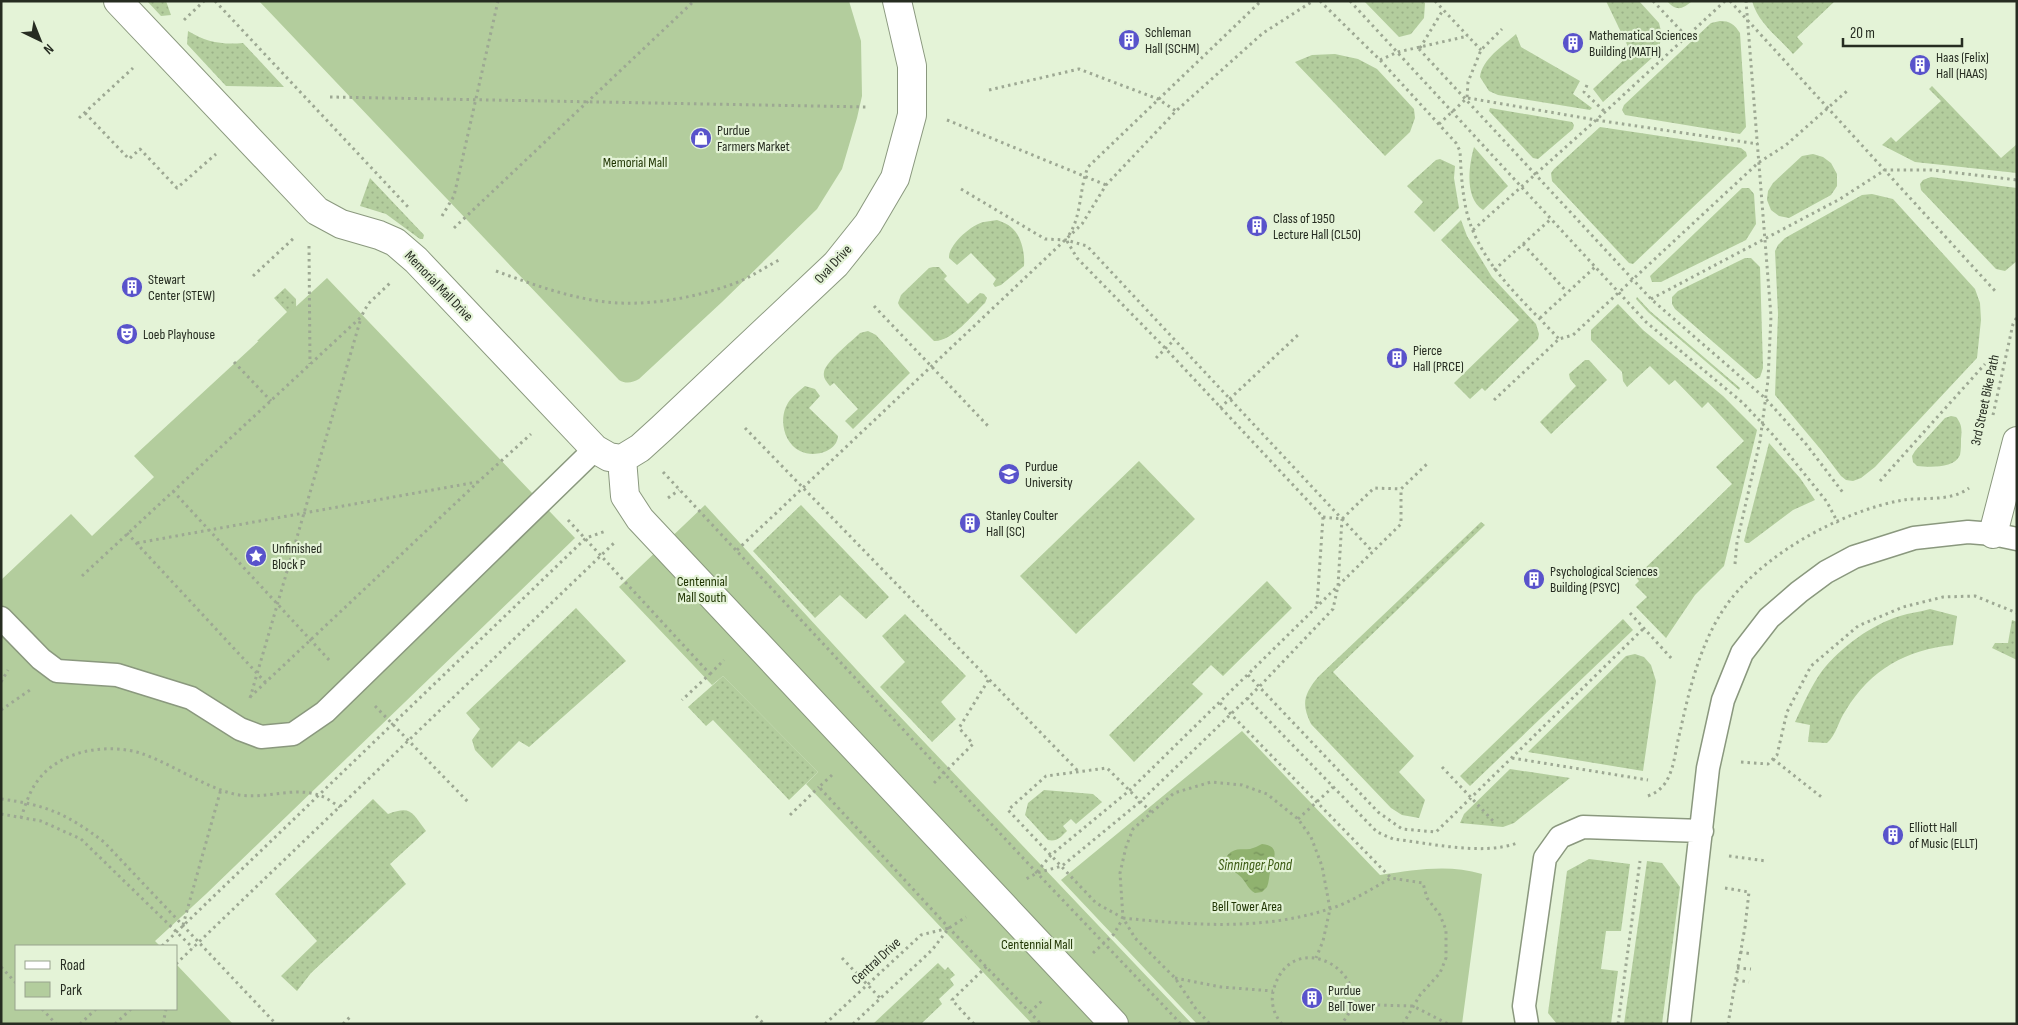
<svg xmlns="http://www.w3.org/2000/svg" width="2018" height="1025" viewBox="0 0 2018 1025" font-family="'Sofia Sans Condensed',sans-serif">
  <defs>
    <pattern id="grass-dots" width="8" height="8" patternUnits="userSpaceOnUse" patternTransform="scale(1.25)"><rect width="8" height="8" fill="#b3cd9d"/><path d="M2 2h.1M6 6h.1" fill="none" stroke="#9ab087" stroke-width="1.8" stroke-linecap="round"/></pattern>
    <pattern id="water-ripples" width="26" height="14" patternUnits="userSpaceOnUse" patternTransform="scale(1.25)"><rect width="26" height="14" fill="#90b26f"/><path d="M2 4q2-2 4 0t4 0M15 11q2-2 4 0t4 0" fill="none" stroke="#75915b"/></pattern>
  </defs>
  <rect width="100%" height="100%" fill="#e4f3d7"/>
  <path fill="url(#grass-dots)" d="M147,1H166L171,15L161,16Z
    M1364,1H1423L1425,3L1424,18L1411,34L1399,37Z
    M1606,1H1639L1659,23L1662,35L1659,47L1653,57L1603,102L1593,89L1631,53Z
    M1667,1H1692C1682,10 1676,11 1667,1Z
    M1752,1H1835L1797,37L1803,44L1793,54C1778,37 1758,23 1752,1Z
    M1720,21C1730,21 1734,24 1740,33L1746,127L1740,134L1625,115L1622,110L1624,105L1711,23Z
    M188,31C206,42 222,45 243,43L284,87L226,86L187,44Z
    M1516,34L1521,47L1580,81L1573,94L1592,108L1590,110L1498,95L1489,91L1480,77C1482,59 1503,46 1516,34Z
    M1335,54L1358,59L1377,69L1414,109L1415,118L1410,132L1385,156L1295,62L1312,55Z
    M1932,86L2001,158L2017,144V173L1915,162L1882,145L1891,137L1896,142L1941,101L1929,89Z
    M1490,108L1572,122L1574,125L1573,129L1538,159L1533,158L1489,111Z
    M1600,127L1741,148L1746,152L1747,156L1633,264L1629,263L1552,181L1551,173L1554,169Z
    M1474,147L1508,186L1483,210C1464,198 1469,165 1474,147Z
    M1813,154L1823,157L1831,163L1837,174V186L1831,195L1789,218L1779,216L1771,210L1767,200L1768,191L1773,183L1802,156Z
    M1440,159L1455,166L1454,178L1459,208L1434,232L1414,212L1423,202L1407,186L1436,160Z
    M1931,177L2017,188V261L2005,271L1996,269L1921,190L1920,184L1923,180Z
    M370,178L424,235L423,239H420L386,214L360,206Z
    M1742,188H1749L1754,194L1756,224L1746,240L1661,282H1652L1650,276Z
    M1872,194L1893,199L1975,289L1980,303L1981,320L1977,358L1875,467L1861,478L1853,481L1846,480L1841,476L1822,451L1775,395L1778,314L1775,251L1778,245L1785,238L1862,195Z
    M997,220C1002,222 1008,224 1012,228C1022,237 1025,254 1024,266L1001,285L995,287L993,284L996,279L971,253L957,265L949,258C948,245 972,224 984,222C988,221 993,221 997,220Z
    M1461,220L1467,236L1492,277L1536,324L1539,334L1538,339L1485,391L1482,388L1470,399L1454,383L1519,320L1441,240Z
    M1745,258H1751L1760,267L1763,368L1760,377L1756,379L1675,309L1672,304V297L1678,291Z
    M933,267H939L947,276L944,279L968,304L980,293L984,294L987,298L985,303C972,315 952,342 934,341L900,307L898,303L901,295L929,268Z
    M285,288L296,299L297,346L257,341L287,312L274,298Z
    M1637,297L1650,311L1740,388L1739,390L1648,312L1636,299Z
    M1618,304L1643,330L1723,396L1757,430L1724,566L1695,595L1666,638L1636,607L1647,597L1635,585L1639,581L1636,577L1732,484L1716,467L1744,441L1708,402L1702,408L1675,380L1669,385L1650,366L1627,387L1623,381L1622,372L1591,340V330Z
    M868,331L876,335L910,373L853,429L845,421L858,409L834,383L830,386C826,381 823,378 824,372C826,361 852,341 860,333Z
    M1585,360H1589L1607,380L1551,434L1540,422L1576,386L1570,379L1569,374Z
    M805,386L815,389L820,396L809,408L838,436C837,452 814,458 800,451C782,442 778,415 790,400C794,395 800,390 805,386Z
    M1951,416L1956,417C1962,424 1962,430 1961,439C1961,444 1961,450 1960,455C1954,469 1929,467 1917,466L1913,462L1912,456L1915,451L1945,418Z
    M1769,443L1800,478L1815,500L1793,510L1749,543H1746L1744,541Z
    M1139,461L1195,519L1076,634L1020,576Z
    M801,505L889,597L866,619L840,595L815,618L753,551Z
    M1481,522L1485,525L1333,672L1414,756L1399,772L1425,800L1419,818L1402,815L1391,808L1311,724C1301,704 1304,694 1318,677Z
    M1267,581L1292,608L1223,676L1211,665L1192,684L1203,694L1134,762L1109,735Z
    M576,608L626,661L529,747L519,741L492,768L475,750L472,740L480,729L466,713Z
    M1930,609L1957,616L1953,645C1906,650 1871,669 1846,710C1838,721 1837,734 1827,743L1808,742L1810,725L1795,722C1803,705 1811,686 1822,671C1841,647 1871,625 1900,616C1909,613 1920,612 1930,609Z
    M905,614L966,676L941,702L956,719L932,742L880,687L905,662L882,636Z
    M1623,619L1633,630L1470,786L1460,776Z
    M2012,620L2017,622V660L1992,648L1995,643H2008Z
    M1635,654L1644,657L1651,665L1656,681L1643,771L1528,752L1626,656Z
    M723,676L818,772L789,800L713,720L706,726L688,707Z
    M1510,769L1570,778L1514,823L1503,827L1460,823L1464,814Z
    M1044,790L1093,794L1102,802L1076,824L1071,819L1063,826L1067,831C1061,837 1057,842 1048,840L1025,815L1028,803Z
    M373,799L388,814C412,805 412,813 426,831L390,864L406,884L311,973L297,991L281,976L317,941L275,894Z
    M1589,859L1630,864L1621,931H1606L1601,969L1618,971L1611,1024H1557L1548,1013L1567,871Z
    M1647,861L1662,863L1680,887L1662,1024H1624Z
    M938,963L945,970L948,967L955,975L950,979L954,985L939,999L942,1004L921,1024H873Z"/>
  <path fill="#b3cd9d" d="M259,1H849L861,41L862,96L857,118L842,169L817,209L722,302L639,379C632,383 626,384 619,380Z
    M327,278L575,538L206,894L155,941L160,946H16V1009H176V964L233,1024H1V580L71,514L92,536L154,477L134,456Z
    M705,505L889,705L1192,1024H1032L806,784L818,772L723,676L712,685L619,587Z
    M1242,731L1380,875C1415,870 1448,864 1482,874L1462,1024H1197L1061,880Z"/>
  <path fill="url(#water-ripples)" d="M1262,844C1282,846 1273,860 1270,872C1269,877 1269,882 1267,887L1262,892L1255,893C1248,889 1247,884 1242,878C1237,871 1215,864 1231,852C1237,848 1244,850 1250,849C1254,848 1258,846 1262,844Z"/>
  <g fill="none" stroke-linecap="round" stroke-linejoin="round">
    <g stroke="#8a987e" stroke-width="25">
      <path id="lane" d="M1,618L41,659L57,671L117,675L191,698L240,729L261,737L293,734L325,712L595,449
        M1527,1024L1524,1006L1545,858L1560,837L1583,827L1702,831
        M1679,1024L1708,768L1723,700L1742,653L1769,618L1799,592L1826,572L1854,557L1914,538L1968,532L1993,534L2017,539"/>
    </g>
    <g stroke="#8a987e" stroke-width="30">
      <path id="street" d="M118,1L317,211L341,224L379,235L395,242L416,260L595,449L609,457L622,459
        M622,459L625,496L640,519L1114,1024
        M622,459L640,448L662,428L836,264L868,224L895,178L912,115V66L897,1
        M1993,534L2017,441"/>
    </g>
    <path stroke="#9da893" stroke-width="3" stroke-dasharray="2.5 4" stroke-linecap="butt" d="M215,1L409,208
      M1320,1L1380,60L1456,143L1460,151C1461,171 1462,190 1466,209C1478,263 1523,300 1559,339
      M1350,1L1646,322L1743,403L1774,436L1827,502L1838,523
      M1435,1L1481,50
      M1653,1L1687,37
      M1730,1L1996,292
      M184,20L204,1
      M1420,48L1443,10
      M1419,49L1651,299L1766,399L1806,444L1844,494
      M1380,60L1398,52L1468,36
      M1587,85L1584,92L1605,112
      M989,90L1079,69L1158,99L1176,111
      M330,97L868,107
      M1468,98L1596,120L1758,144
      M85,113L129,159L140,149L177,188L216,154
      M79,118L133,68
      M947,120L1106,185
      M1439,124L1467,98L1468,82L1481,50L1502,29
      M961,189L1045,239L1066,240L1087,246L1342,519L1338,586L1333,609L1259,687L1141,801L1062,866L1037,873L1026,879
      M442,216L454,196L498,1
      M454,228L694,1
      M1473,230L1605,112L1725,1
      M1069,235C1082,215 1079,189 1088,167L1261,1
      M1067,241L1077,258L1165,348L1323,517L1317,605
      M1523,244L1567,292
      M309,246L310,364
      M1494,270L1551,219
      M496,271C526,282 556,293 587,299C634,309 688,300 733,284C750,278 765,267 781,259
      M253,276L295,237
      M1651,299L1840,199L1885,170H1932L2017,180
      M874,306L988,426
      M1540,318L1595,267
      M1156,358L1174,340
      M234,362L271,401
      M1494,400L1559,339L1573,335L1758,163L1786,145L1847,91
      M1220,408L1299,334
      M1993,415L2013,324L2017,317
      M745,428L1078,771
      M663,472L1037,873L1181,1024
      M1880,481L1985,364
      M173,491L330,661
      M668,498L679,490
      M1323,517L1342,519L1374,488L1401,489
      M1342,519L1372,551
      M568,520L710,674L682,700
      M127,533L266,683
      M137,543L477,482
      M737,550L1082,224L1106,185L1176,111L1263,33L1313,1
      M1735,564L1737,542L1760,441L1768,380L1771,316L1746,1
      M82,576L361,317L368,304L390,283
      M1630,613L1672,659
      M710,674L724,660
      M1248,675L1378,812L1402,829L1436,832L1644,628
      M1,682L8,670
      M250,697L478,482L531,434
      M250,698L361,318
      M1247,698L1377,832L1393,839C1430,843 1482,856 1517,843
      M1220,703L1391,878L1423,883L1427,898L1440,915L1446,930V958L1440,973L1420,995L1403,1024
      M375,706L469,803
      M1,710L30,690
      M1512,758L1648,780
      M1773,759L1824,799
      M1741,762L1768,764L1777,755L1787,712L1811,666L1858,626L1903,607L1943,597L1975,596L2017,613
      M1442,767L1495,823
      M832,775L819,787L949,928L1041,1024
      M934,783L973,744L959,728L989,679
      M1648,796C1658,792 1665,786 1669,776C1675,763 1676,746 1680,732C1690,686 1702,636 1731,599C1769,551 1843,511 1903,500C1923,497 1951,502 1969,488
      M1,799C47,805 67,814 104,842L276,1024
      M1151,812L1107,768L1046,776L1008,810L1096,903L1123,918L1135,938L1175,978L1196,1009L1210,1024
      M1,814L41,821L81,839L193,948
      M790,815L819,787
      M21,818C25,806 29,793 36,783C58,750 108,742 143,754C174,765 202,786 234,794C263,801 294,785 321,796C328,798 334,804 340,807
      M1298,819L1333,787
      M1729,856L1766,861
      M1037,872L1051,855L1130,790L1401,524V489L1429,462
      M1725,888L1749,892L1745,927L1728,1024
      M1123,918C1192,925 1262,931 1329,909C1350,903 1371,889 1391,878
      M183,925L221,789
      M162,946L586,538L606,531
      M1740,952L1752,954
      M1093,953L1114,934L1123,918L1120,873L1126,847L1133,829L1174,793L1211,782L1242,785L1267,794L1298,819L1311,837L1322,866L1330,909L1323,941L1316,958
      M842,958L880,998
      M176,964L615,542
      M1,967L16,983
      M1737,968L1751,969
      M1175,978L1221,987L1273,991
      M1736,980L1749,982
      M1352,1001L1376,1005L1413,1006L1448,1024
      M42,1009L56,1024
      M1030,1012L1043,1000
      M756,1016L764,1024
      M80,1024L96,1009
      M115,1024L131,1009
      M163,1024L166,1009
      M343,1024L351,1016
      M825,1024L921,935L949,928
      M853,1024L932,950L949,928L966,917
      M974,1024L952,1000L987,966
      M1282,1024C1273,1014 1270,1000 1274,988C1294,922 1384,978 1341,1024
      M1618,1024L1640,861"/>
    <use href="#lane" stroke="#fff" stroke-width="22"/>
    <use href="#street" stroke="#fff" stroke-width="28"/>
  </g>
  <defs>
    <g id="building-disc" transform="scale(1.125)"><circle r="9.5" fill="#5953cb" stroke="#e4f3d7"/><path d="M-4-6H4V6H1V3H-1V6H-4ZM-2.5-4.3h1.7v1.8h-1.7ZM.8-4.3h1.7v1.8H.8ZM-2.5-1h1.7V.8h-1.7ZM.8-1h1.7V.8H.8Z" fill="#fff"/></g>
    <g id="shop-disc" transform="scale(1.125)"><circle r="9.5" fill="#5953cb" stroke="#e4f3d7"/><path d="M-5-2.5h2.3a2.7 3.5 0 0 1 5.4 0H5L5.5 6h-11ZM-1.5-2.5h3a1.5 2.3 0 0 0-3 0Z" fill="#fff"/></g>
    <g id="theatre-disc" transform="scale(1.125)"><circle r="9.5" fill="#5953cb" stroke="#e4f3d7"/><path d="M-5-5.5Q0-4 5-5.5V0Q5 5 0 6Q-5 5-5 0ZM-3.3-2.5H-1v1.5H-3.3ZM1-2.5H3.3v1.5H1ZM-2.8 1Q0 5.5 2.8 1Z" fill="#fff"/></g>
    <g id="university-disc" transform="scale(1.125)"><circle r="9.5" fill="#5953cb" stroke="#e4f3d7"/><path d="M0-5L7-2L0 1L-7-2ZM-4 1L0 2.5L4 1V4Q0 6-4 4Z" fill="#fff"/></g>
    <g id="sight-disc" transform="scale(1.125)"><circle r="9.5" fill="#5953cb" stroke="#e4f3d7"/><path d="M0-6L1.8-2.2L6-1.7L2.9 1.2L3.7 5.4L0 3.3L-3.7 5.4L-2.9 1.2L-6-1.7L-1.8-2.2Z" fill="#fff"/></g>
  </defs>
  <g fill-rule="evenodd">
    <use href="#building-disc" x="1129" y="40"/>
    <use href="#building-disc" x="1573" y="43"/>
    <use href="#building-disc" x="1920" y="65"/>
    <use href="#shop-disc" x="701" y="138"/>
    <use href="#building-disc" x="1257" y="226"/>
    <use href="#building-disc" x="132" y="287"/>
    <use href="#theatre-disc" x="127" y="334"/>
    <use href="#building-disc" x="1397" y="358"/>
    <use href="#university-disc" x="1009" y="474"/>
    <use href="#building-disc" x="970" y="523"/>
    <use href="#sight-disc" x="256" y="556"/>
    <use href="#building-disc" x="1534" y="579"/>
    <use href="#building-disc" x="1893" y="835"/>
    <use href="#building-disc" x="1312" y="998"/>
  </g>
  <g text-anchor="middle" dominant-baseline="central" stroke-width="4.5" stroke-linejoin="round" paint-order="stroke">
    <g font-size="14" fill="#262c21" stroke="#e4f3d7" text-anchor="start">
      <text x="1145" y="32">Schleman<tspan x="1145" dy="16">Hall (SCHM)</tspan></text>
      <text x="1589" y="35">Mathematical Sciences<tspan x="1589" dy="16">Building (MATH)</tspan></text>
      <text x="1936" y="57">Haas (Felix)<tspan x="1936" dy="16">Hall (HAAS)</tspan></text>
      <text x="717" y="130">Purdue<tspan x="717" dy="16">Farmers Market</tspan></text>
      <text x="1273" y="218">Class of 1950<tspan x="1273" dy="16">Lecture Hall (CL50)</tspan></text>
      <text x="148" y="279">Stewart<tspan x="148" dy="16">Center (STEW)</tspan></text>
      <text x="143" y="334">Loeb Playhouse</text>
      <text x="1413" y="350">Pierce<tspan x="1413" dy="16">Hall (PRCE)</tspan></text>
      <text x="1025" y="466">Purdue<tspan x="1025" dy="16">University</tspan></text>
      <text x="986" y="515">Stanley Coulter<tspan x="986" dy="16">Hall (SC)</tspan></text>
      <text x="272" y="548">Unfinished<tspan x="272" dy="16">Block P</tspan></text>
      <text x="1550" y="571">Psychological Sciences<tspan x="1550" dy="16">Building (PSYC)</tspan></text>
      <text x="1909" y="827">Elliott Hall<tspan x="1909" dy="16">of Music (ELLT)</tspan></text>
      <text x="1328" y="990">Purdue<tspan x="1328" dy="16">Bell Tower</tspan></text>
    </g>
    <g font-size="14" fill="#1e3301" stroke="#e4f3d7">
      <text x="635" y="162">Memorial Mall</text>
      <text x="702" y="581">Centennial<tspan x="702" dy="16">Mall South</tspan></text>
      <text x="1247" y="906">Bell Tower Area</text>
      <text x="1037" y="944">Centennial Mall</text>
    </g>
    <g font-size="14" fill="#262c21" stroke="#e4f3d7">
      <text transform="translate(833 264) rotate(-47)">Oval Drive</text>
      <text transform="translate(439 286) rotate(46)">Memorial Mall Drive</text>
      <text transform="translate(1985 400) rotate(-78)">3rd Street Bike Path</text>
      <text transform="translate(876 961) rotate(-43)">Central Drive</text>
    </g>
    <g font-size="15" font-style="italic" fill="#39580f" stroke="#e4f3d7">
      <text x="1255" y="865">Sinninger Pond</text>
    </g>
  </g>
  <rect width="2018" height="1025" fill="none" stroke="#262c21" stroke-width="5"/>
  <rect x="15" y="945" width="162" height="65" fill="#e4f3d7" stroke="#98a38e"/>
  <rect x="25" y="961" width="25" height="8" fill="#ffffff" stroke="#98a38e"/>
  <text x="60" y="970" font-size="15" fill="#262c21">Road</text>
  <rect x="25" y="982" width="25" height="15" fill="#b3cd9d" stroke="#98a38e"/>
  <text x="60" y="995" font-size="15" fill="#262c21">Park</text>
  <g transform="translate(40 40) rotate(137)" stroke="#e4f3d7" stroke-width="4" paint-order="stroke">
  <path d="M0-4L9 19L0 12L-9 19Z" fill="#262c21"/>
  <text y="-8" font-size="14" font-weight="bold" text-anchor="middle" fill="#262c21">N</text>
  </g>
  <path d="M1843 38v8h119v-8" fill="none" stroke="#262c21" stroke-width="2.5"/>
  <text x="1850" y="38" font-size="15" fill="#262c21" stroke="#e4f3d7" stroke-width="4" paint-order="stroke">20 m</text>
</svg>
